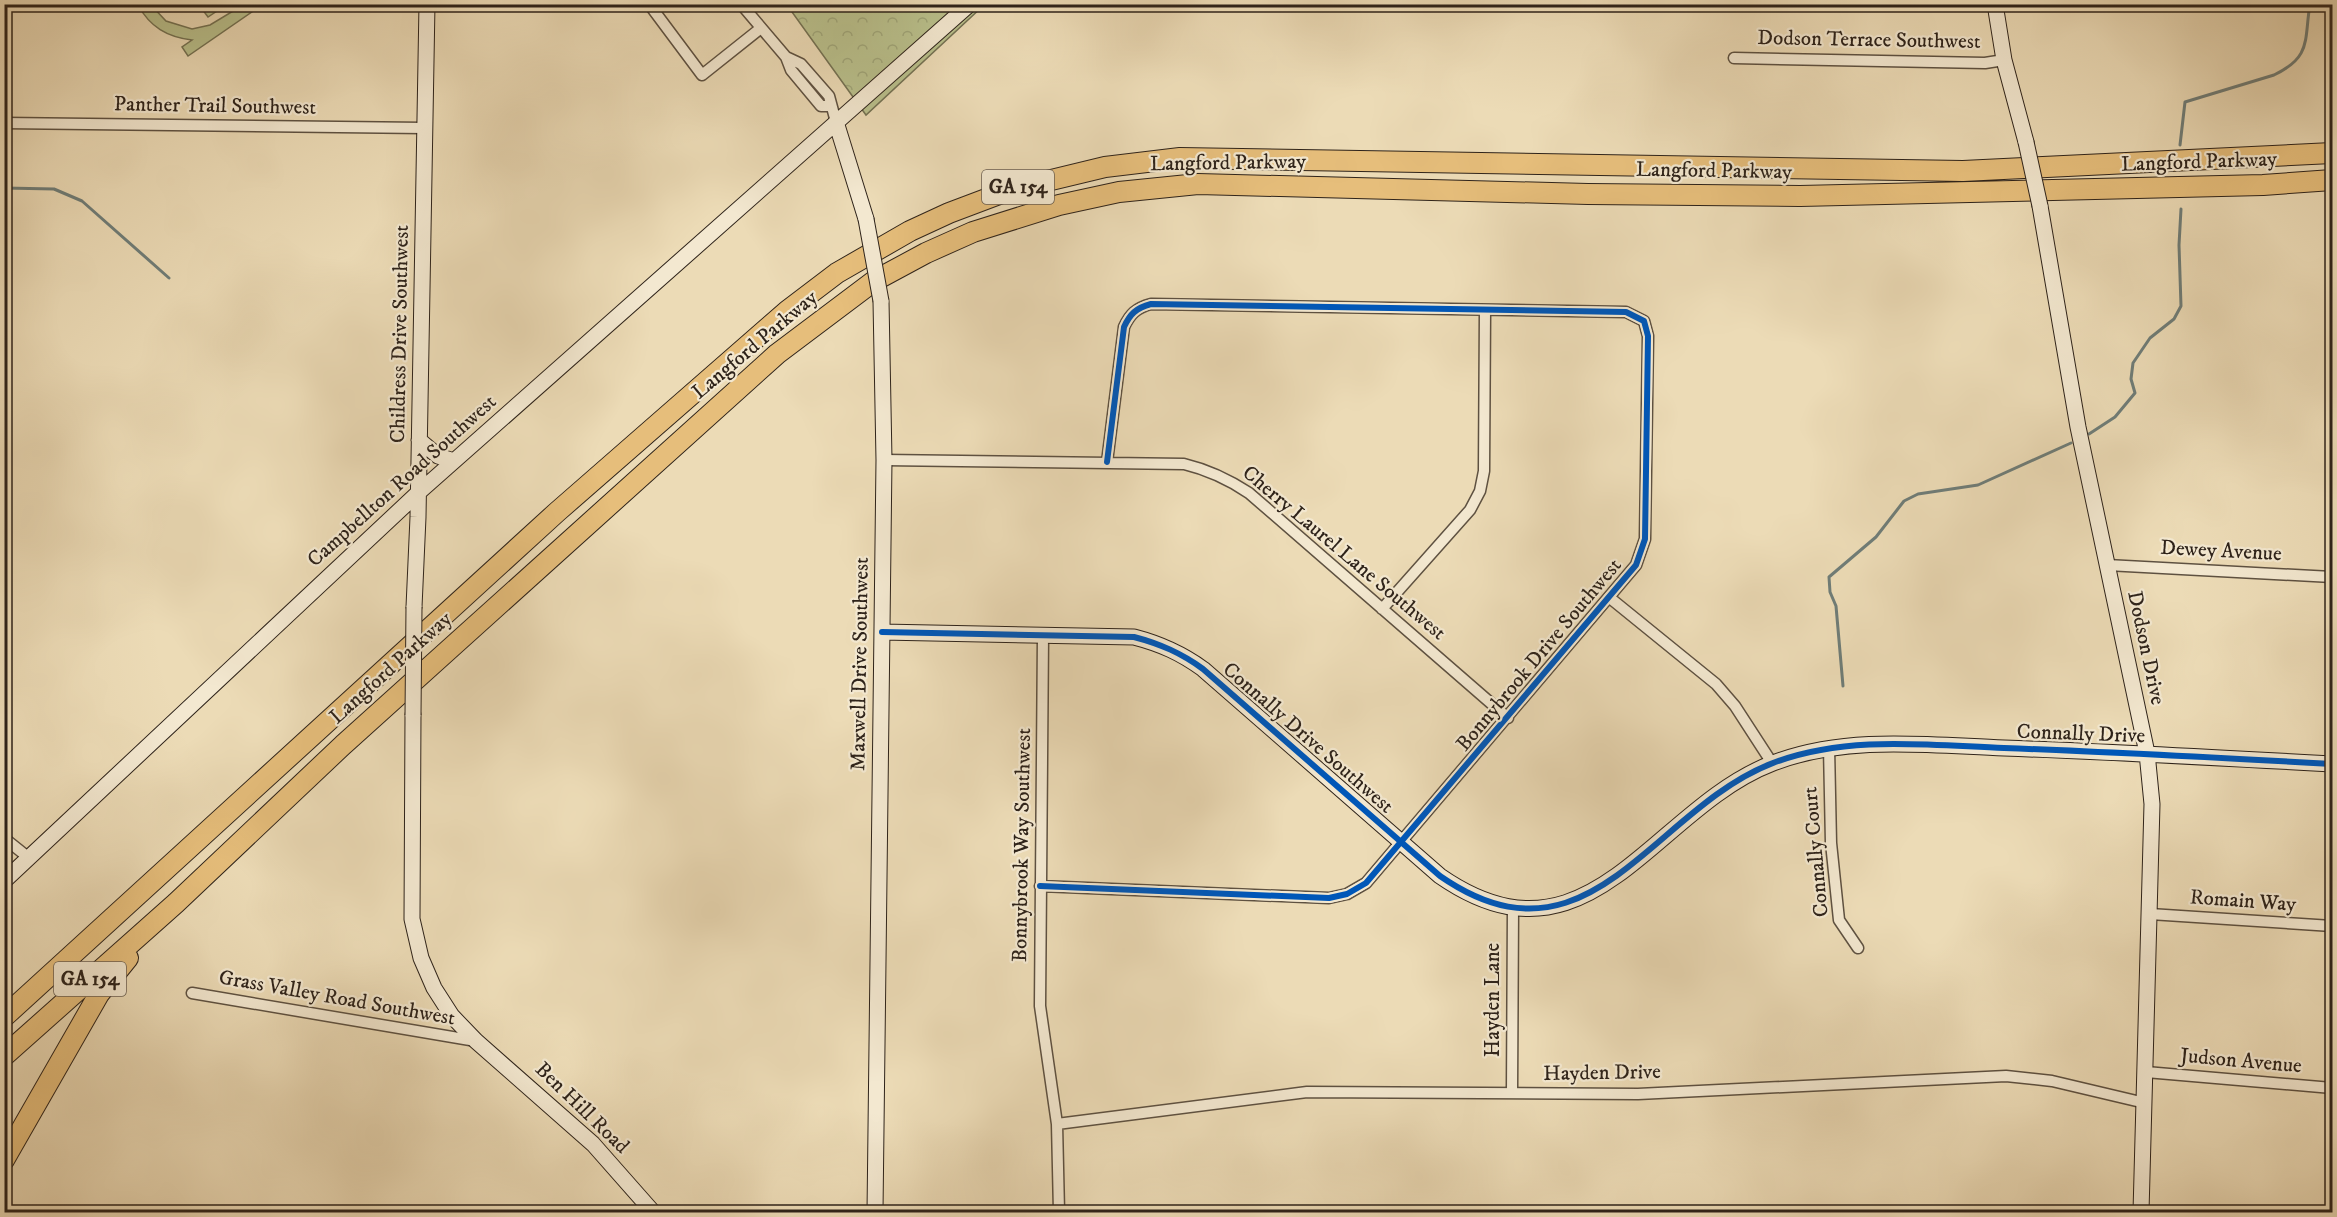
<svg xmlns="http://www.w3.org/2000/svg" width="2337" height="1217" viewBox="0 0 2337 1217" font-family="'IM FELL DW Pica',serif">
  <defs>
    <pattern id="forest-crowns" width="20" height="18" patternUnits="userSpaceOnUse" patternTransform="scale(1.5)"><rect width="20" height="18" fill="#b9c08c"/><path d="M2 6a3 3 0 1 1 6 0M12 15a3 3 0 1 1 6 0" fill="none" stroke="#9fa578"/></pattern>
  </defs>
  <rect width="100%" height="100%" fill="#ecdbb6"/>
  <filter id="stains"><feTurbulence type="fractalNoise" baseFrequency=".00333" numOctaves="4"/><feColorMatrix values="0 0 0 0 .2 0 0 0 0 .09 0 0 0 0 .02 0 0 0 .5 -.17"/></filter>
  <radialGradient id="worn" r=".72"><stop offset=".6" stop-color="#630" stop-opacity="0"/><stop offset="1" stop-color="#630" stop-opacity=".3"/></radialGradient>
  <path fill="url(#forest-crowns)" stroke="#747253" stroke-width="1.5" d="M787,5H984L866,115Z"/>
  <path fill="#b9c08c" stroke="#747253" stroke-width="1.5" d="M138,5H151L166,21L192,29L210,25L243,5H262L188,56L182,47L192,40C167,37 150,27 138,5Z
    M199,5H226L208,17Z"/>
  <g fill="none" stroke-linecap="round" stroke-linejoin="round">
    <path stroke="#6f7d78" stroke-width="3" d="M2180,145L2185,102L2274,75C2312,57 2304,40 2310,4
      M4,188L54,189L82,201L169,278
      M2089,434L2115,417L2135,393L2131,379L2133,363L2150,338L2174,319L2181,306L2179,245L2181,209
      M1843,686L1836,606L1830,592L1829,577L1876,537L1904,501L1918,494L1978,485L2071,443"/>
    <g stroke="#5e5141" stroke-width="13">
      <path id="street" d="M649,4L702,75L761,28
        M741,4L786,57L791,70L821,106H830
        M786,57L801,64L829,96L836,122
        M1734,58L1985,63L2004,60
        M4,123L424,128
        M884,460L1184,464C1209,470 1228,479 1249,493L1508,718
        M2107,565L2332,577
        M1610,598L1716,684L1735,706L1772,763
        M1382,609L1470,510L1480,491L1484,471L1485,310
        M1043,635L1040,1006L1057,1124L1059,1212
        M1829,747L1831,843L1839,920L1858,948
        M4,838L29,858
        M1040,886L1329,898L1347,894L1366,883L1636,565L1645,539L1648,336L1644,321L1626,312L1151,304C1136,308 1130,314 1124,327L1107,462
        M2150,914L2332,926
        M192,993L476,1041
        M2146,1072L2332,1088
        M1512,1093L1513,907
        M1057,1124L1307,1092L1638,1094L2006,1076L2052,1081L2145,1103"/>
    </g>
    <g stroke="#2e231a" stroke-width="17">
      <path id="secondary" d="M1995,4L2004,60L2026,142
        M836,122L866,219
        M2040,206L2078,427L2147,753L2152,804L2141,1212
        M419,440L438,456L454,461
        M414,607L418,517L427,4
        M882,632L1134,637C1161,644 1181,653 1203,669L1440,876C1589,979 1652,809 1773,763C1846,735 1927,745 2004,748C2114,752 2223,758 2332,764
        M413,715L412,919L421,958L434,988L452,1016L476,1041L593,1144L653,1212
        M4,881L418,493L970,4
        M875,1212L884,460L881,301"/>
    </g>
    <g stroke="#2e231a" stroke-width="22">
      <path id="highway" d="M4,1017L557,512L787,311L837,273L910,231L949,213L1010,190L1105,167L1180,158L1963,171L2332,153
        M4,1056L176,903L343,745L777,354L874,281L926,253L973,232L1059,205L1119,192L1198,184L1588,194L1800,196L2263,185L2332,180
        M4,1160L99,994L128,958"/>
    </g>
    <use href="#street" stroke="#f3e8d0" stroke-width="10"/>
    <use href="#secondary" stroke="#f3e8d0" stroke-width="15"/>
    <use href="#highway" stroke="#e6be7b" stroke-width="20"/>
    <g stroke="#2e231a" stroke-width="17" stroke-linecap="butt">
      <path id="secondary-bridge" d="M2026,142L2040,206
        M866,219L881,301
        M413,715L414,607"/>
    </g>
    <use href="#secondary-bridge" stroke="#f3e8d0" stroke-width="15"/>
    <g stroke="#f3e8d0" stroke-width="10">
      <path id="cycleway" d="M882,632L1134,637C1161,644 1181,653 1203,669L1440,876C1589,979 1652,809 1773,763C1846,735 1927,745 2004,748C2114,752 2223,758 2332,764
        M1040,886L1329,898L1347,894L1366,883L1636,565L1645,539L1648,336L1644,321L1626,312L1151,304C1136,308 1130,314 1124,327L1107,462"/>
    </g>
    <use href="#cycleway" stroke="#0057b8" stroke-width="6"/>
  </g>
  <g text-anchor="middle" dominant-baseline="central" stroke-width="4.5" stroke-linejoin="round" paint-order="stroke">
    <g fill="#f3e8d0" stroke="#695e51" stroke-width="1.5">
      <rect x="982" y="170" width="72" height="34" rx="4.5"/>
      <rect x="54" y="962" width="72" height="34" rx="4.5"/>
    </g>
    <g font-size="20" font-weight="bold" fill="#2e231a">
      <text x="1018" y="187">GA 154</text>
      <text x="90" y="979">GA 154</text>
    </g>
    <g font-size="21" fill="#2e231a" stroke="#f3e8d0">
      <text transform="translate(1869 40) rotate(1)">Dodson Terrace Southwest</text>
      <text transform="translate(215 106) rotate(1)">Panther Trail Southwest</text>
      <text transform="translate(2199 162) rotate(-2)">Langford Parkway</text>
      <text transform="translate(1228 163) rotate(-1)">Langford Parkway</text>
      <text transform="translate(1714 171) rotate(1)">Langford Parkway</text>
      <text transform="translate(400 334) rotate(-89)">Childress Drive Southwest</text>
      <text transform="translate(755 345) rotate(-40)">Langford Parkway</text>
      <text transform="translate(402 481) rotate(-42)">Campbellton Road Southwest</text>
      <text transform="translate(2221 551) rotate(3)">Dewey Avenue</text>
      <text transform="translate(1344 553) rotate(40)">Cherry Laurel Lane Southwest</text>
      <text transform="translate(2146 648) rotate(78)">Dodson Drive</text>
      <text transform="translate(1539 655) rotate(-50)">Bonnybrook Drive Southwest</text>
      <text transform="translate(860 664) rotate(-89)">Maxwell Drive Southwest</text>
      <text transform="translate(391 668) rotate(-42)">Langford Parkway</text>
      <text transform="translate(2081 734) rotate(2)">Connally Drive</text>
      <text transform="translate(1308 738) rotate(41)">Connally Drive Southwest</text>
      <text transform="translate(1022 845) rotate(-89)">Bonnybrook Way Southwest</text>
      <text transform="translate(1816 852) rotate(-95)">Connally Court</text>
      <text transform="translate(2243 901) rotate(4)">Romain Way</text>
      <text transform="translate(337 998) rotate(10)">Grass Valley Road Southwest</text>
      <text transform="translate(1493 1000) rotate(-90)">Hayden Lane</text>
      <text transform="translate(2241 1061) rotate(5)">Judson Avenue</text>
      <text transform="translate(1602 1073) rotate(-1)">Hayden Drive</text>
      <text transform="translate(582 1108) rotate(44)">Ben Hill Road</text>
    </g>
  </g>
  <rect width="2337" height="1217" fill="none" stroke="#ecdbb6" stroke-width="24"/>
  <rect x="6" y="6" width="2325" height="1205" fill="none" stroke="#2e231a" stroke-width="3"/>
  <rect x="12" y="12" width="2313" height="1193" fill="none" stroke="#2e231a" stroke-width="1.5"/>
  <rect width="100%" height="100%" filter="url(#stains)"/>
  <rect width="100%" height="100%" fill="url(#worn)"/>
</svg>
